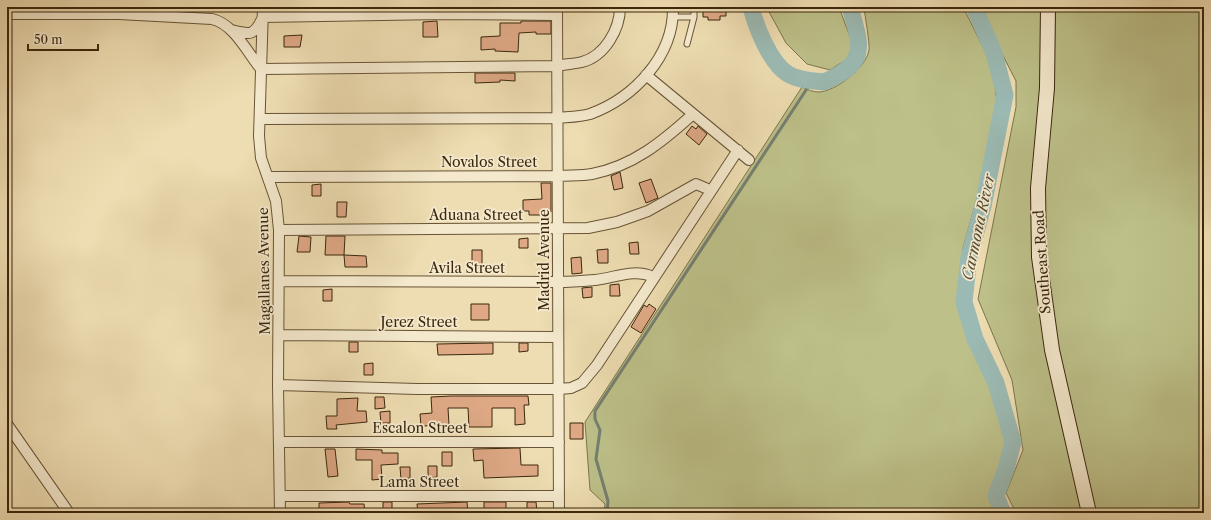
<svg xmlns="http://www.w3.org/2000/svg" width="1211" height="520" viewBox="0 0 1211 520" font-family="'Libre Caslon Text',serif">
  <rect width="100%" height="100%" fill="#eeddb2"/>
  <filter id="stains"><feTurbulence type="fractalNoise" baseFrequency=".005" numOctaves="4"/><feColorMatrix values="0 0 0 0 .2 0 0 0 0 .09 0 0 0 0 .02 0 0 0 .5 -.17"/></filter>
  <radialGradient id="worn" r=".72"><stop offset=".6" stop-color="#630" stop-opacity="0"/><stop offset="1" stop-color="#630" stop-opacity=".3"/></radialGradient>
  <path fill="#bdc089" stroke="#7c744b" d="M769,7H839L853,45L847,59L830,70L807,64L786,43L768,10Z
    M864,7H963L992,65L997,101L979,191L963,248L958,295L969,337L989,379L1008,442L990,496L996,513H604L605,504L590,490L585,422L802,87C808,90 813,92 819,92C836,91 866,68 869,50C870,43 865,17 864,7Z
    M978,7H1204V513H1016L1006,493L1023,450L1012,380L978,299L1016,107V81Z"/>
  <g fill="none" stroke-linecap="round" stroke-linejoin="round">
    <path stroke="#757f71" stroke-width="3" d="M607,513L608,501L596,459L600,430L595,419V411L812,81"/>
    <path stroke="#9bbab3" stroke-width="17" d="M751,7C756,27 770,63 788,74C798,80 813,81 824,82C869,62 861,47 850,7
      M974,7L994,53L1005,95L983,206L969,257L964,302L975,339L996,383L1013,442L1006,469L996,496L1003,513"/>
  </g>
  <path fill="#dfa986" stroke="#3b270d" d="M703,7H726V16H720V20H708V17H703Z
    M437,21L438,37H423V22Z
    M521,21H551V34H536V32L519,33L518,52L495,51V49L481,50V37L500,36V23H521Z
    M302,35L300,47H284V36Z
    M475,73H515V81L500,80V82L475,83Z
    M692,126L696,129L698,126L707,134L699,145L686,134Z
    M620,172L623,188L614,190L611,176Z
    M651,179L658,198L646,203L639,183Z
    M541,183H551V212H542V215H529V211H523V200L542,199Z
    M321,184V196H312V185Z
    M337,202H347L346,217H337Z
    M299,236L311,237L310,252H297Z
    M326,236H345L344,255H325Z
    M528,238V248H519V239Z
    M638,242L639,254H630L629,243Z
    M608,249V263H598L597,250Z
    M472,250H482V268H472Z
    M344,255L366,256L367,267H345Z
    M581,257L582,273L572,274L571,258Z
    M619,284L620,296H610V285Z
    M592,287V297L583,298L582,288Z
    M332,289V301H323V290Z
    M471,304H489V320H471Z
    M649,304L656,309L641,333L631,327L644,305L647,307Z
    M349,342H358V352H349Z
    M493,343V354L438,355L437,344Z
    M519,343H528V351L519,352Z
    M373,363V375H364V364Z
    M451,396H528L529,405H524L525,424L515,425V408H492V427H469L468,408H448L449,425L421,426L420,414L432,413L431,397Z
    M375,397H384L385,408L375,409Z
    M358,398L357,411H366L367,422L336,425L337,429H327L326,416H337V399Z
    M390,411V423H381L380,412Z
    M570,423H583V439H570Z
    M520,448L521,465H538V476L484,478L483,460L474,461L473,449Z
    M325,449H335L338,476L328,477Z
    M356,449L382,450V453H398V464L381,465L382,479L372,480V460H356Z
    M442,452H452V466H442Z
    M428,466H437V477L428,478Z
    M400,467H410V478L401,479Z
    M349,502L350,504H364L365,513H319V503Z
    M383,502H392V513H383Z
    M467,502L468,513H418L417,504Z
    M484,502H506V513H484Z
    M527,502H536L537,512L527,513Z"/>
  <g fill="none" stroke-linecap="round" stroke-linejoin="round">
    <g stroke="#685436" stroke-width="7">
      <path id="lane" d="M674,17H694V7
        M687,44L694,17"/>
    </g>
    <g stroke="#685436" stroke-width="12">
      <path id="street" d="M263,7L259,136L261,158L276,201L279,230L278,385L280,513
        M557,7L559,513
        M7,14H119L212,19C234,24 247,52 261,69L557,66C565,64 574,64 582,62C605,56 620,29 620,7
        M231,30C251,35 254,36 263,17L441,14L556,15
        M646,75L749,160
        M261,119L557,118C567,117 580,117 590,114C634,98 674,56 673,7
        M269,177L558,176C569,175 581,176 592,174C633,166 662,142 692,115
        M279,230L588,228L617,222L648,211L696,184L710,190
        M279,281L558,282C570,282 583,281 595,280C615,278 634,268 653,277
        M279,335L558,337
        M278,385L417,389H559L571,388L582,383L597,365L738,150
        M7,424L69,513
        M281,442H559
        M281,496H558"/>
    </g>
    <g stroke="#3b270d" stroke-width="16">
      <path id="secondary" d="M1048,7L1047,88L1038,188L1039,257L1052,350L1089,513"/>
    </g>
    <use href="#lane" stroke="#f4e9cd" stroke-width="5"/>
    <use href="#street" stroke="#f4e9cd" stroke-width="10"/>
    <use href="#secondary" stroke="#f4e9cd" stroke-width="14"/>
  </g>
  <g text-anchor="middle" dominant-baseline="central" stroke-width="3.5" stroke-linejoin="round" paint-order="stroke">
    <g font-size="14" fill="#3b270d" stroke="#f4e9cd">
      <text x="489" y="162">Novalos Street</text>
      <text x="476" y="215">Aduana Street</text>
      <text transform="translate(544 260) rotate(-90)">Madrid Avenue</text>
      <text transform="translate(1042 262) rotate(-94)">Southeast Road</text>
      <text x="467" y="268">Avila Street</text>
      <text transform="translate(264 271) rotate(-91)">Magallanes Avenue</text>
      <text x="419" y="322">Jerez Street</text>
      <text x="420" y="428">Escalon Street</text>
      <text x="419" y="482">Lama Street</text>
    </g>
    <g font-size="15" font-style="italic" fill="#534c36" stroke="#f4e9cd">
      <text transform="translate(978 227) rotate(-78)">Carmona River</text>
    </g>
  </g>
  <rect width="1211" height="520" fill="none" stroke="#eeddb2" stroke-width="24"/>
  <rect x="8" y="8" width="1195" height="504" fill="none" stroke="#3b270d" stroke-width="2"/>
  <rect x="12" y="12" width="1187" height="496" fill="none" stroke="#3b270d"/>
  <path d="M28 44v6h70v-6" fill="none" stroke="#3b270d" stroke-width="2"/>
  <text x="34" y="44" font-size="12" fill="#3b270d" stroke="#f4e9cd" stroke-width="3" paint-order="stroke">50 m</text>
  <rect width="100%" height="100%" filter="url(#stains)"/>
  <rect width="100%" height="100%" fill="url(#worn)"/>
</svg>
